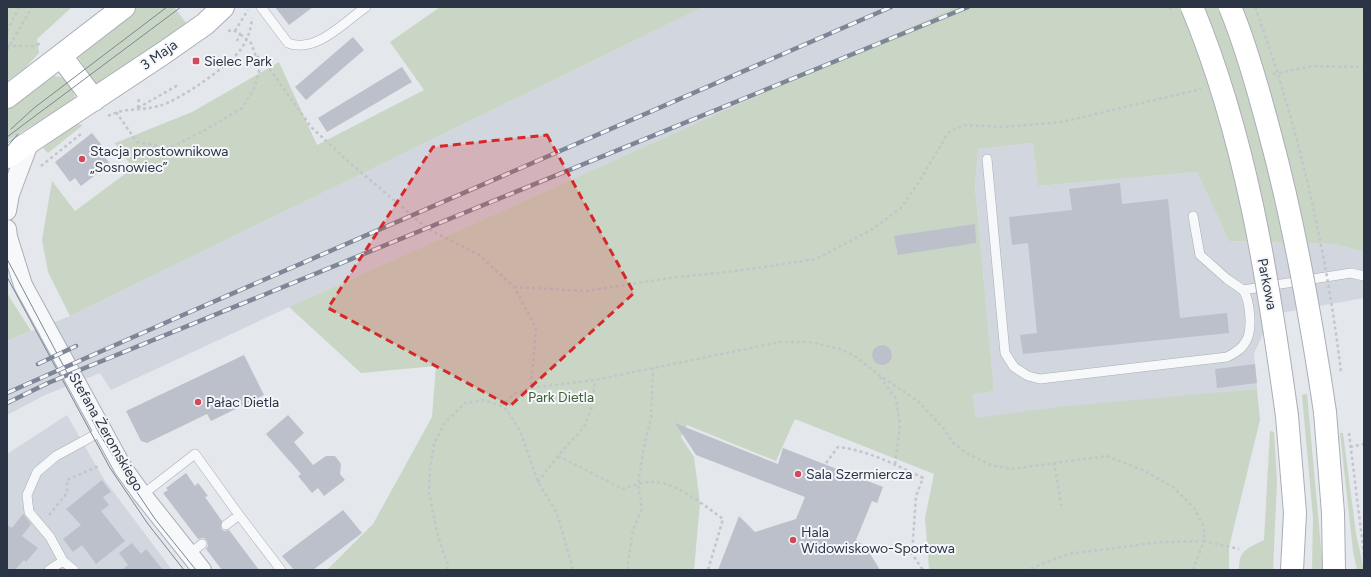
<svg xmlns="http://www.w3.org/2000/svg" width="1371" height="577" viewBox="0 0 1371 577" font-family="Figtree,sans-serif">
  <rect width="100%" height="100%" fill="#e4e7ec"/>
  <path fill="#d2d6de" d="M703,7H954L289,307L111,390L100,373L45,395L7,415V341L70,316Z
    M1033,143L1038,186L1197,172L1229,241L1335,244L1364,252V298L1280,313L1266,328L1254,353L1257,389L976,418L973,394L994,391L975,186L978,149Z
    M67,415L103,478L172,570H7V454Z"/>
  <path fill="#c9d6c5" d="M7,7H72L37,39L39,53L24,69L7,81Z
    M138,7H174L186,23L97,86L76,54Z
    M440,7H703L70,316L48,272L42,240L52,181L75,211L133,168L115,143L192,112L279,62L317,145L424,90L390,42Z
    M954,7H1364V252L1335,244L1229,241L1197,172L1038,186L1033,143L978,149L975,186L994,391L973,394L976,418L1058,407L1257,389L1260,420L1229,547V570H932L929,569L925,518L934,474L795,419L776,461L687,425L681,437L694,457L700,503L694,570H327L373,524L432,417L436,366L361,373L289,307Z
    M50,76C54,76 58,76 61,77C67,79 75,93 75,99L7,141V109Z
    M76,124L83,125L48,153L43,148Z
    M7,293L31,331L7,341Z
    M1307,394L1323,570H1312L1313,518L1302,395Z
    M1270,431L1274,432L1277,481L1273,570H1239C1239,549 1247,549 1264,540Z
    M1340,433H1343L1356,533L1364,570H1357L1353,551Z"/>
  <path fill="#bbc0ca" d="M275,7H313L289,25Z
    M353,37L364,50L306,100L295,87Z
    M402,67L412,82L327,132L318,118Z
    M92,133L108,153L104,156L110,164L81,186L75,178L70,182L55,162Z
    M1120,183L1122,204L1168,199L1180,318L1227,313L1229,333L1023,354L1020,335L1037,333L1028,243L1012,245L1009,217L1072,210L1069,189Z
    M975,224L976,243L898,255L894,236Z
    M872 355a10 10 0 1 1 20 0a10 10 0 1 1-20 0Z
    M244,355L264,395L211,421L207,414L147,443L141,441L126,411Z
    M1255,364L1257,383L1217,388L1215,369Z
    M288,415L304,433L294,442L313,465L326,456H335L341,464L340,474L345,480L324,496L318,488L312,493L298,476L301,474L266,434Z
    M675,423L778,464L783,448L883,487L877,503L872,501L856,540L866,547L880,570H718L739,516L755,532L796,519L805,497L696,455Z
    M186,473L195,486L198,483L208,496L205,497L222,521L221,528L224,531L229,530L259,570H222L206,549L208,546L207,541L204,538L198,539L163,493L168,490L166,488Z
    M102,480L111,492L103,497L109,505L101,511L125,541L96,564L82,545L73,552L63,539L81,525L66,509Z
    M343,510L362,533L313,570H294L282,556Z
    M23,514L31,524L22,536L38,548L26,562L24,560L15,570H7V525L12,528Z
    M132,543L141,554L146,549L163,570H122L128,565L119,553Z"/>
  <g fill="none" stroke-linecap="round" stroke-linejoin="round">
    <g stroke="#a9aeb7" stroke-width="10">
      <path id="lane" d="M261,7L288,43C316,54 344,22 366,7
        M987,159L1005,353L1014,367L1028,376L1040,379L1227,357C1235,353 1242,349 1246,341C1253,330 1250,300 1243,290
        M1193,216L1200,255L1227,279L1243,290L1351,273L1364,276
        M142,495L195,454L239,515L281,570
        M226,525L239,515
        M189,554L202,544
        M49,570L63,561
        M74,570L63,561L50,537L29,512L27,495L37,472L56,456L102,431"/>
    </g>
    <g stroke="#a9aeb7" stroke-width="20">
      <path id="street" d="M7,211L10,194L30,141
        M7,229L8,237L23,285L123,468L141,493L202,570"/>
    </g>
    <g stroke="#a9aeb7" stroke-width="24">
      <path id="secondary" d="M61,56L94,100
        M7,97L124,7
        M7,157L165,52L205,24L223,7
        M1325,412L1333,513L1334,570
        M1287,416L1295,513L1292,570"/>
    </g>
    <path stroke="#c2c5cb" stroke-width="2.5" stroke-dasharray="3 3" stroke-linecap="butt" d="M7,31L19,7
      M228,31L233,30L240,34L237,41
      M235,31L248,10
      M7,46H33L42,43
      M7,50L32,7
      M257,56L272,72L311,127L350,163L428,229L479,255L514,287L536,328L531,388
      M1273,74L1313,66L1364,67
      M138,108L178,85
      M138,108L139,98
      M116,112L137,142L170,148L207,129L242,108L255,87L260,67L251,43L240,34
      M108,116C126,107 141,111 159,106C180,100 229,66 241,49C248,39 251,29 252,18
      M41,166L81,134
      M514,287L586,291L670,278L744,270L816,259L871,230L900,209L919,182L948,133L963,125L1003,127L1062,122L1201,89
      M880,377L896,399L900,425L895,465
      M501,406L514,394L531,388L595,380L780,342H810L840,349L855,356L879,375L918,401L944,429L953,443L968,454L991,465L1011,469L1107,456L1145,471L1174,488L1194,508L1204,527V541L1162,542L1068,554L1027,570
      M1349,433L1364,555
      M1350,447L1364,444
      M558,456L623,489C634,485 645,481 656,482C676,483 707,507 723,519L708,570
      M1054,462L1062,510
      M826,463L838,447C867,450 896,465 923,478L916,496L912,554L923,570
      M538,482L558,456L584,427L592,407L595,380
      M49,515L67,493V480L99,466
      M447,570L448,565L438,536L429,493L430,469L434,444L444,424L465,403L483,400L501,406L507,410L521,433L538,482L557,513L573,570
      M627,570L633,530L642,508L638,484L645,441L651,419L653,368
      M1193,570L1204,541L1239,549"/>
    <use href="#lane" stroke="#f7f8fa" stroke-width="9"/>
    <use href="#street" stroke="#f7f8fa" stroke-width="18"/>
    <use href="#secondary" stroke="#fff" stroke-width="22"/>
    <path stroke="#7d8696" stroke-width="1" d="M11,129L34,108L167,7
      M7,137L181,7
      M7,147L18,134
      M7,259L99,433L118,464L155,519L196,570
      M7,277L110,468L148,524L184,570"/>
    <g stroke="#7d8696" stroke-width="4.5">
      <path id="rail" d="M38,364L76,346
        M7,393L183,315L891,7
        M7,403L48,383L968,7"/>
    </g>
    <use href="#rail" stroke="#f4f6f9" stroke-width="3" stroke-dasharray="9" stroke-linecap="butt"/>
    <g stroke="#a9aeb7" stroke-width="24" stroke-linecap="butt">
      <path id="secondary-bridge" d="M1192,7C1246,137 1268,278 1287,416
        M1230,7C1247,48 1259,92 1270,134C1295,226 1311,318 1325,412"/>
    </g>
    <path stroke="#c2c5cb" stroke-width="2.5" stroke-dasharray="3 3" stroke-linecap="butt" d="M1170,7L1172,13
      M1255,7C1298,125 1326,247 1341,372"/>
    <use href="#secondary-bridge" stroke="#fff" stroke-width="22"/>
  </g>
  <path fill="#d62828" fill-opacity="0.2" stroke="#d62828" stroke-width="3" stroke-dasharray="8 5" stroke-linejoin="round" d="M547,135L634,293L510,406L328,308L433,147Z"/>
  <g fill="#d1495b" stroke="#f4f6f9" stroke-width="1.5">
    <rect x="192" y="57" width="8" height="8" rx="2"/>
    <circle cx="82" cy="159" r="4"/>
    <circle cx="198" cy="402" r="4"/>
    <circle cx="798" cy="474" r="4"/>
    <circle cx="793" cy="540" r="4"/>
  </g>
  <g text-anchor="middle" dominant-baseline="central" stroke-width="4" stroke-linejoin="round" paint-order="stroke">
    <g font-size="14" fill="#2b3445" stroke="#f4f6f9">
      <text transform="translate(159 55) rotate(-35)">3 Maja</text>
      <text transform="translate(1267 284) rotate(79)">Parkowa</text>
      <text transform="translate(106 432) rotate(60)">Stefana Żeromskiego</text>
    </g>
    <g font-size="14" fill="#2b3445" stroke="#f4f6f9" text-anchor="start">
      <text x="204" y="61">Sielec Park</text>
      <text x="90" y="151">Stacja prostownikowa<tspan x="90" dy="16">„Sosnowiec”</tspan></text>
      <text x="206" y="402">Pałac Dietla</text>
      <text x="806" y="474">Sala Szermiercza</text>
      <text x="801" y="532">Hala<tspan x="801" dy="16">Widowiskowo-Sportowa</tspan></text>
    </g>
    <g font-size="14" fill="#3f6138" stroke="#f4f6f9">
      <text x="561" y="397">Park Dietla</text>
    </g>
  </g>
  <rect width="1371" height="577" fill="none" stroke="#2b3445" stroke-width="16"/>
</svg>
